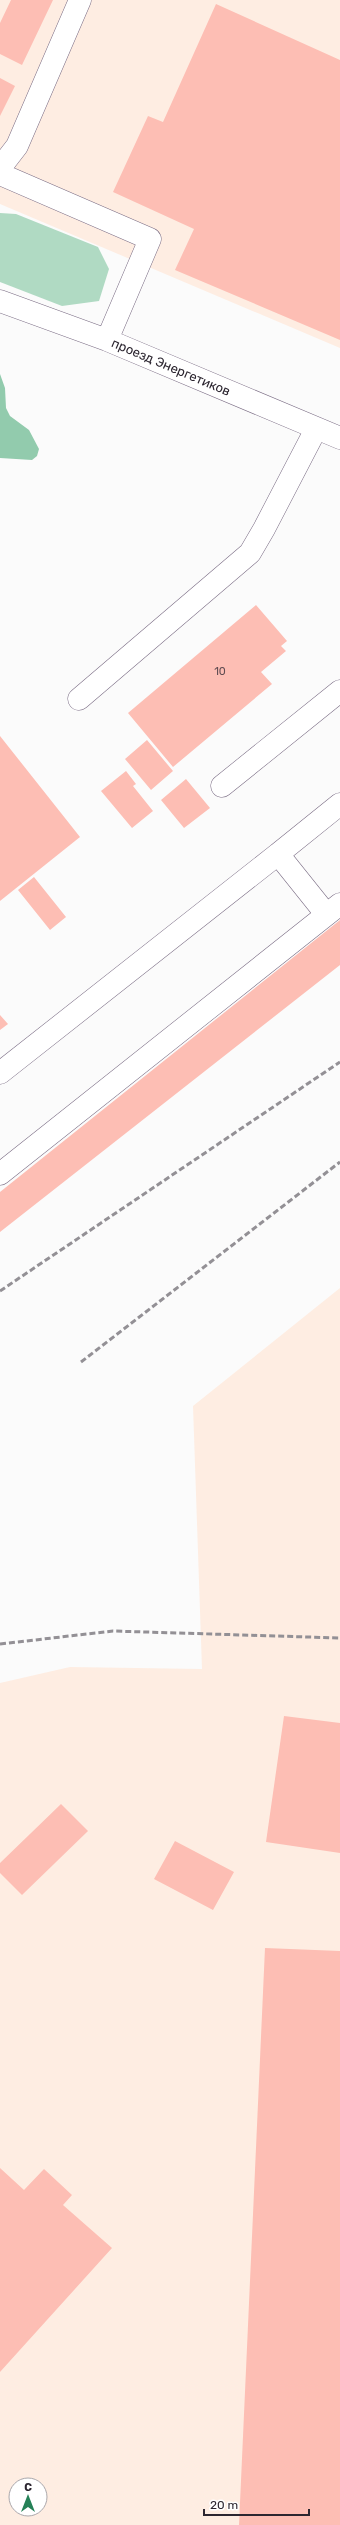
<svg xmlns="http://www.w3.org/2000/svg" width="340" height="2525" viewBox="0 0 340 2525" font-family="Rubik,sans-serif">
  <rect width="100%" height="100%" fill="#fbfbfb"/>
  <path fill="#feede2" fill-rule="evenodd" d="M0,0H340V348L0,204Z
    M340,1288V2525H0V1683L70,1667L202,1669L193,1406ZM16,2485H40V2509H16Z"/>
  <path fill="#b0dac3" d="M0,213L16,214L98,247L109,269L99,301L62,306L0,282Z"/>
  <path fill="#92cbad" d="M0,374L5,388L6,408L10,416L29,430L39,449L37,456L32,460L0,458Z"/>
  <path fill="#fdbeb4" d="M11,0H53L22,65L0,54V23Z
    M216,4L340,60V340L175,270L194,229L113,192L148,116L163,122Z
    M0,78L15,86L0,116Z
    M256,605L287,641L281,646L286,651L261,672L272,684L173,767L128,713Z
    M0,736L80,837L0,901Z
    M147,740L173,771L151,790L125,759Z
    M126,771L136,784L133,786L153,811L132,828L101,791Z
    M186,779L210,808L184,828L161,800Z
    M34,877L66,917L50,930L18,890Z
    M340,920V965L0,1232V1192Z
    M0,1015L8,1024L0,1030Z
    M284,1716L340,1723V1853L266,1842Z
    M61,1804L88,1831L22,1895L0,1873V1863Z
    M175,1841L234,1872L213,1910L154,1879Z
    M265,1948L340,1951V2525H239Z
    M0,2168L24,2190L44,2169L72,2195L63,2205L112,2248L0,2372Z"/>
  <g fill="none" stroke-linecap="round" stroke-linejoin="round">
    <g stroke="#7a6c84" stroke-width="23">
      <path id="minor" d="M0,168L17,146L80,0
        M0,174L150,239L107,340
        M0,301L107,340L340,438
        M79,699L250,553L264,529L316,429
        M222,786L340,691
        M326,914L278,854L340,804
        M0,1073L278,854
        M0,1174L340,904"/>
    </g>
    <use href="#minor" stroke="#fff" stroke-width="22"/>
    <path stroke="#939095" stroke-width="3" stroke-dasharray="6 3" stroke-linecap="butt" d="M0,1291L340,1062
      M81,1362L340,1162
      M0,1644L113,1631L340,1638"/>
  </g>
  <g text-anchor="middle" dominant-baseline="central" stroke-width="3" stroke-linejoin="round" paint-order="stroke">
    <g font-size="11" fill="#604c51">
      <text x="220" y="671">10</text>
    </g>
    <g font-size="13" fill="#2c2630" stroke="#fff">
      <text transform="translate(171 367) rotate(23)">проезд Энергетиков</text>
    </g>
  </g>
  <g transform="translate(28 2497)"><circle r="19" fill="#ffffff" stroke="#aba8ac"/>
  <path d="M0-3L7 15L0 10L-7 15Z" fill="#258157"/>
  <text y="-6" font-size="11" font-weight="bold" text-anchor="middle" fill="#2c2630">С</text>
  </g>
  <path d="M204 2509v6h105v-6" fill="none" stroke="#2c2630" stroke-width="2"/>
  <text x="210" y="2509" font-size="12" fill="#2c2630" stroke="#ffffff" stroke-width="3" paint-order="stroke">20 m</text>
</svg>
